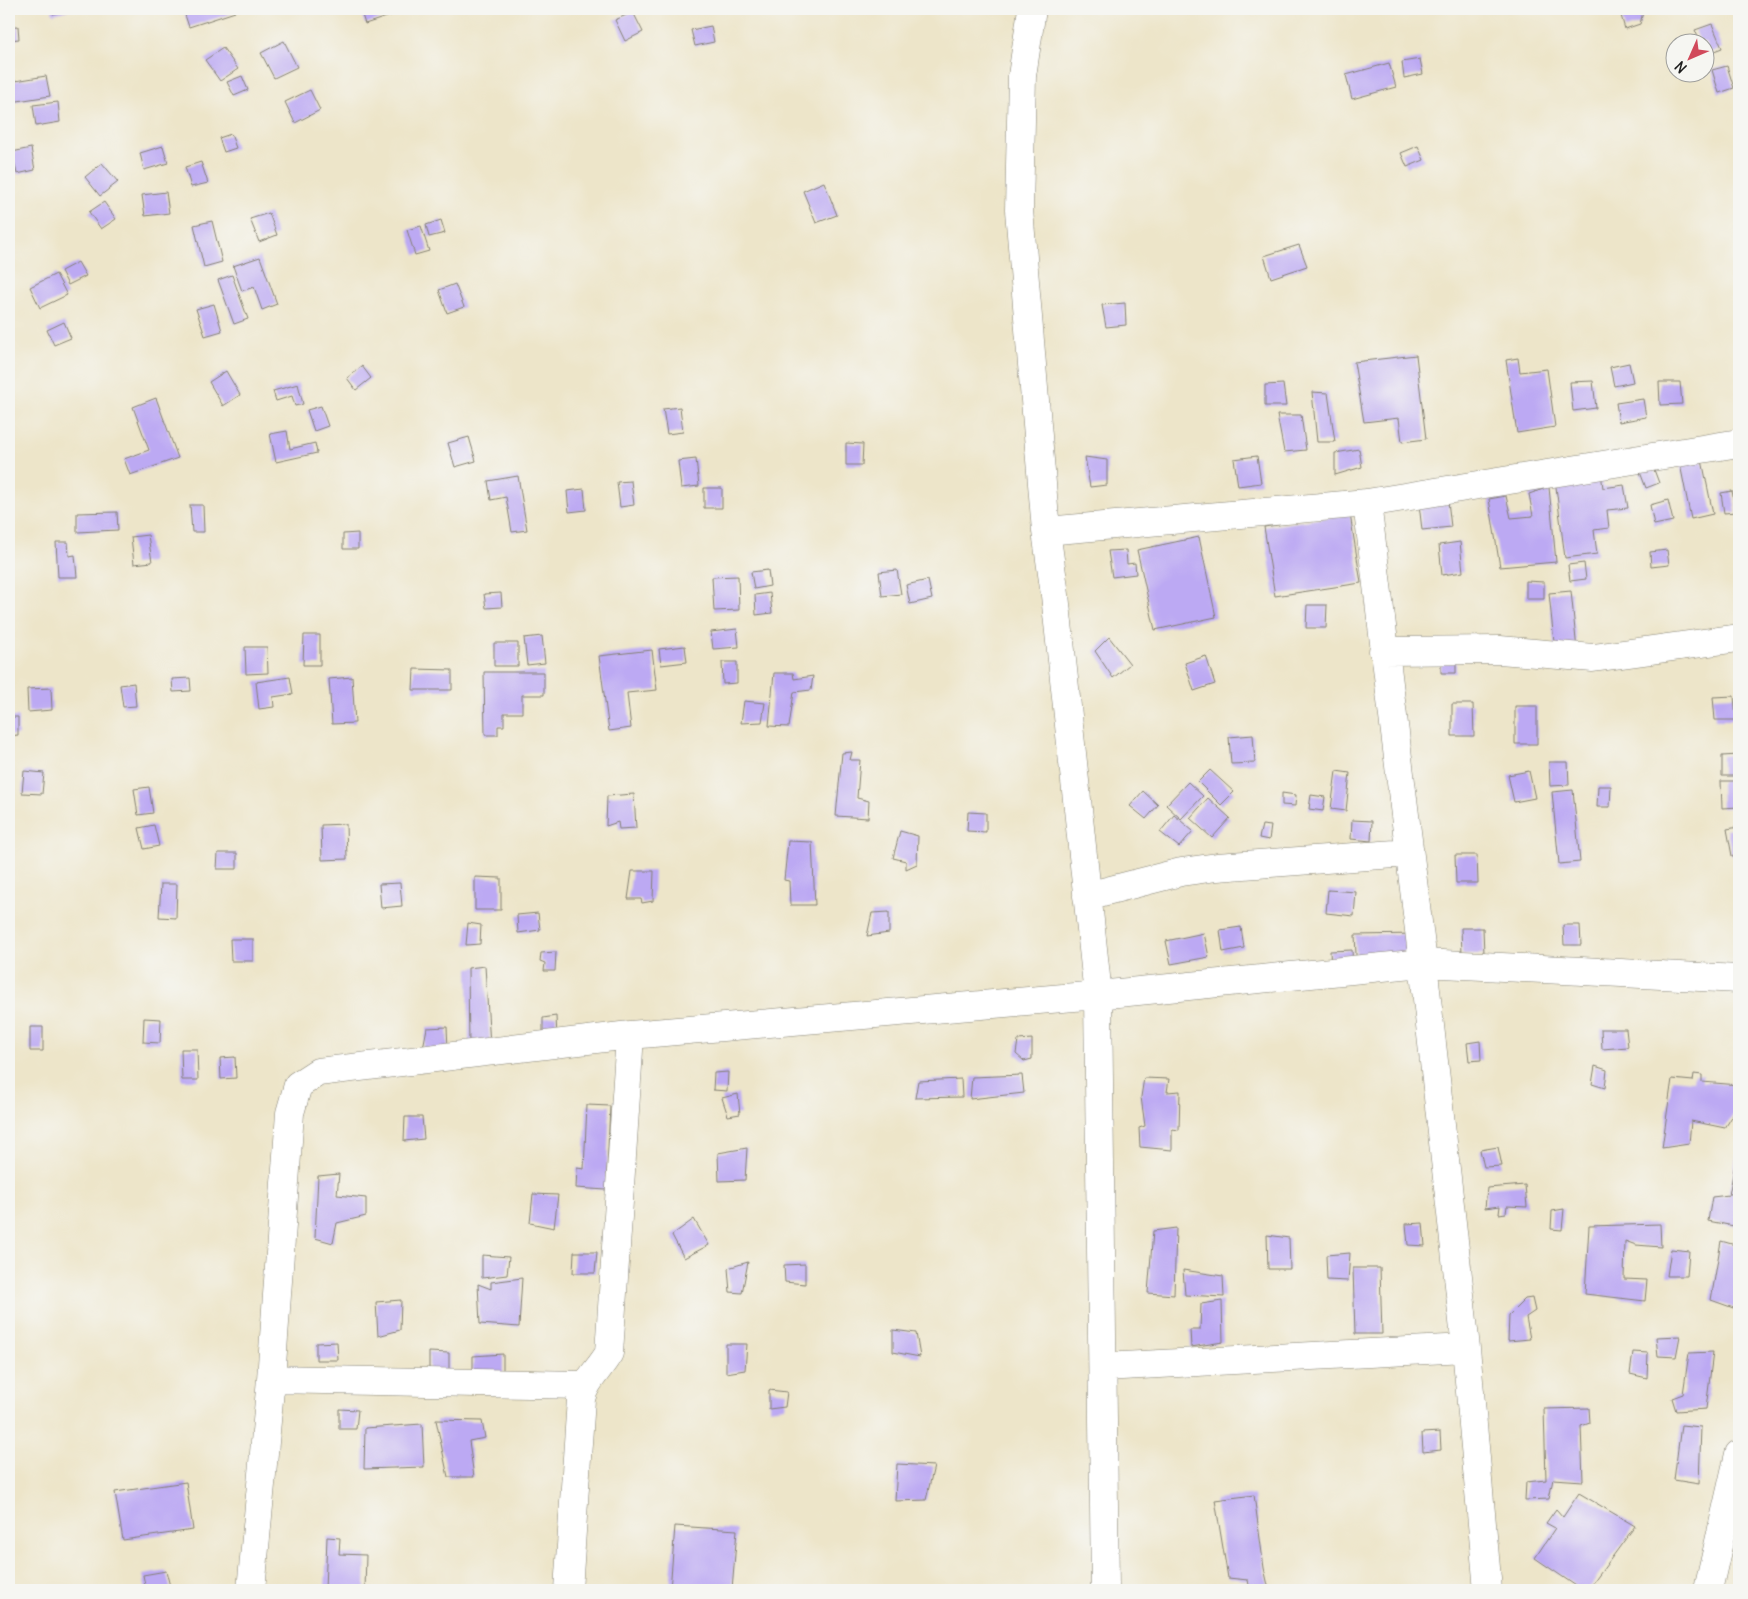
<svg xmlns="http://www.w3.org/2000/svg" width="1748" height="1599" viewBox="0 0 1748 1599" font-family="Delius,sans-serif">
  <rect width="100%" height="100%" fill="#f6f6f2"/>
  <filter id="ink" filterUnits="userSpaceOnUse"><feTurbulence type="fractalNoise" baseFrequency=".02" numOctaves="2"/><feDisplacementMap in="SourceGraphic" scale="10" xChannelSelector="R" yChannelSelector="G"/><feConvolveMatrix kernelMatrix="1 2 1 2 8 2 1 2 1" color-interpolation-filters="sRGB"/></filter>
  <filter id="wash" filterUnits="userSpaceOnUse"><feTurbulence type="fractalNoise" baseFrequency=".0096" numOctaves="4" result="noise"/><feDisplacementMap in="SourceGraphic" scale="20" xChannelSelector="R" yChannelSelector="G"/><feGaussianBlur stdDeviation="1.12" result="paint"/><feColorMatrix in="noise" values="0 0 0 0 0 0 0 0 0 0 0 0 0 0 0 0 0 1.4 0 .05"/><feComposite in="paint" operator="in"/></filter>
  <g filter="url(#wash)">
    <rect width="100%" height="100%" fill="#ede5c9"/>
    <g id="blocks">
      <path fill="#bca9f3" d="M52,9H72L53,14Z
        M183,9H234L235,12L189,27Z
        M360,9H411L365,24Z
        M1619,9H1640L1643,12L1640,24L1625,29Z
        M633,12L643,32L625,41L615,20Z
        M1712,24L1722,48L1706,54V42H1700L1695,30Z
        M18,26L19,39L9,40V27Z
        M711,26L714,42L695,46L691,30Z
        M284,41L297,67L274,78L261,53Z
        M223,48L238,69L220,81L205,60Z
        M1420,59L1423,74L1404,78L1402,62Z
        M1389,63L1396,87L1352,99L1346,75Z
        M1727,66L1734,88L1719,93L1712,70Z
        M46,76L50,96L11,102L9,82Z
        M242,76L248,90L234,96L227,82Z
        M310,90L320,110L295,123L285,102Z
        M58,102L60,122L36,126L33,105Z
        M231,134L236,148L224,152L219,138Z
        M163,146L168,163L144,170L140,153Z
        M1418,146L1424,160L1407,167L1401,153Z
        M31,148L35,170L17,174L12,152Z
        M201,162L208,183L191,187L185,167Z
        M102,163L118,182L100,196L85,177Z
        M824,182L837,215L816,223L803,191Z
        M166,192L169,213L145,216L142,195Z
        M104,202L116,219L101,229L89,212Z
        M269,213L277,235L259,242L250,219Z
        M441,220L445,233L429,237L426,225Z
        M212,221L222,262L204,267L194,225Z
        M421,226L429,251L415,255L407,230Z
        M1299,245L1307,266L1271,278L1264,256Z
        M260,257L277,304L262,310L254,287L242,291L233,266Z
        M78,262L86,276L68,285L61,271Z
        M56,274L67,295L40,308L30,287Z
        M232,275L248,319L234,324L218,280Z
        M455,284L464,307L447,313L439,290Z
        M1125,303L1126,325L1106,327L1102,305Z
        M214,304L222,331L205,336L196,309Z
        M64,322L71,338L54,345L47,330Z
        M1416,355L1426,439L1402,442L1399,418L1364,422L1354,362Z
        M1518,358L1520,372L1547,369L1555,427L1517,433L1506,360Z
        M1629,363L1633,382L1614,386L1610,367Z
        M362,366L371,378L356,390L347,378Z
        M226,371L240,395L223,406L209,382Z
        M1593,381L1596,408L1573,411L1570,382Z
        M1659,382H1680L1682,404L1660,405Z
        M298,384L303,404L295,406L292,396L276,401L273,391Z
        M1283,384L1286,406H1265V385Z
        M1312,392L1328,393L1335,442H1317Z
        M156,398L178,458L130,475L124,459L149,450L133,407Z
        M1643,399L1646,417L1619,422L1616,403Z
        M321,406L328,426L314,431L307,410Z
        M680,407L683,432L667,434L663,409Z
        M1277,415H1301L1306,450L1284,452Z
        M287,431L290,449L315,443L317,453L276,462L270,434Z
        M469,437L476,461L455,467L448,443Z
        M846,443L863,444L862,465H846Z
        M1359,449L1362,467L1335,475V453Z
        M1257,456L1261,483L1238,486L1234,459Z
        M1085,457L1107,460V485L1090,487Z
        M696,459L699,486L681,488L678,461Z
        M1702,460L1713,514L1691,519L1680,464Z
        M1653,467L1659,483L1646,488L1640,472Z
        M1601,473L1603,488L1624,485L1628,508L1607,510L1609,528L1594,530L1597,554L1565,558L1555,479Z
        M518,476L527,530L512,532L506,497L491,500L488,481Z
        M631,481L634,505L620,507L617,482Z
        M1549,487L1556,562L1500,567L1489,499L1506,496L1511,518L1533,516L1529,494Z
        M704,488H722V508H704Z
        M584,489L586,510L569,512L567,491Z
        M1732,491L1736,512L1724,513L1721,493Z
        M1668,500L1673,521L1654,525L1650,505Z
        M1448,501L1451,527L1422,530L1419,504Z
        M190,505H203L204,532H192Z
        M117,512L118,530L77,532V513Z
        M1350,514L1361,583L1275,596L1264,527Z
        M358,533V549H343V534Z
        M148,535L152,562L134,564L131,537Z
        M1199,537L1216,617L1155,630L1137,550Z
        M56,542H68L69,556L75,555L77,577H58Z
        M1460,542L1463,572L1442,575L1439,545Z
        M1126,550L1127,564L1135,563L1136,574L1112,577L1108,551Z
        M1667,550L1669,565L1651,567L1650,552Z
        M1739,561V581L1734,562Z
        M1584,563L1586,579L1570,581L1568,565Z
        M768,570L770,586L754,589L751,572Z
        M897,570L901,594L882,596L879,572Z
        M738,576L739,610L714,611L712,577Z
        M928,580L932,599L910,604L906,585Z
        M1526,581L1544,582V599H1526Z
        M1571,591L1577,650L1555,652L1549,593Z
        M501,593L502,607L486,608L484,594Z
        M770,593L772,613L756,615L755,595Z
        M1307,605H1327L1326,628H1306Z
        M737,629L739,647L713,649L711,632Z
        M304,635H320V665H303Z
        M542,636L545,663L527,665L524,638Z
        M1109,637L1130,664L1113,678L1095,651Z
        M494,643H518V666H494Z
        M685,646L687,662L661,665L659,649Z
        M245,647H267L268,673L246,674Z
        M652,650L657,690L627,693L631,728L609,731L599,656Z
        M1441,654H1456V673H1441Z
        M1206,656L1215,684L1194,691L1185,663Z
        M722,662H737V683L723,684Z
        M414,669L452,670V690H413Z
        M484,672H544V695H522V713H504V726H498V735H485Z
        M774,673H793L794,679L813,676L811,690L794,692L789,727L769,726Z
        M290,677L293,694L273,697L274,707L259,709L256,682Z
        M352,677L355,723L332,724L329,679Z
        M190,678L191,691L173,692L172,679Z
        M134,683L136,706L123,707L120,685Z
        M51,688L52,710L28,712L27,689Z
        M1734,696L1736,720H1715L1713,697Z
        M744,701L765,703L762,722L741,723Z
        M1452,704H1473L1474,736H1452Z
        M1515,706H1537V744H1515Z
        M9,717H18V735L9,736Z
        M1253,735L1255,763L1231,764L1229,737Z
        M852,752L850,760H860L857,798L869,801L868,818L836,816L842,753Z
        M1739,755V776H1722V756Z
        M1549,762H1568L1569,785L1550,786Z
        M1210,770L1234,792L1221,805L1198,782Z
        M24,771L44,773L42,794L22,793Z
        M1336,771L1350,773L1346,811L1331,809Z
        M1529,771L1535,798L1514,802L1508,775Z
        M1721,781H1739V807L1722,808Z
        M1188,782L1203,796L1181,819L1166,805Z
        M1598,786H1611L1610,807H1597Z
        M149,787L153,813L138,815L134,789Z
        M1573,790L1580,862L1559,864L1552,792Z
        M1143,791L1158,805L1146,819L1130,806Z
        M1282,793L1296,795L1295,806L1282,805Z
        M634,794L636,828L619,829L618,822L606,826L607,796Z
        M1311,795L1325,797L1323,811L1309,809Z
        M1208,798L1230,818L1212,838L1190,818Z
        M968,812L986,813V832L967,831Z
        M1174,815L1193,831L1179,847L1160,832Z
        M1352,820L1372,821L1371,841L1351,839Z
        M346,824L347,859L322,860L321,825Z
        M154,825L159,846L144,849L139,828Z
        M1262,825L1271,826L1269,840L1259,838Z
        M1739,827V855L1732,856L1727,829Z
        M900,831L918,836L917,864L906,869V861L893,858Z
        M788,841L812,842L815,905H790L789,881L784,880Z
        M218,853H237V869H217Z
        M1455,855H1477L1478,883H1456Z
        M632,871H654L653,901L642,903L641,899H628Z
        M475,877L501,878V910H475Z
        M400,883L402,906L381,908L379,884Z
        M161,884H177L176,918L159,917Z
        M1328,890L1356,892L1354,916L1326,913Z
        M889,912V933L867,936L872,913Z
        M538,913L540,930L518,933L517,915Z
        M468,923L481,925L480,944L466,945Z
        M1563,925H1580L1581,945H1564Z
        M1241,927L1244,948L1223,952L1220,930Z
        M1461,928H1483L1484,954H1462Z
        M1204,933L1209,957L1171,964L1166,941Z
        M1417,934V974H1357L1355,935Z
        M230,939H253V961H231Z
        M1352,950L1353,967L1331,968L1330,951Z
        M556,952L555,971H544L545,963L540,961L541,953Z
        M485,966L490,1045L469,1046L468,968Z
        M556,1016L557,1038L543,1040V1018Z
        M144,1018L161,1019L160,1043L143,1042Z
        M30,1027H43V1051H30Z
        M447,1027L448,1049L423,1048L427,1028Z
        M1601,1029H1626L1628,1047L1602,1049Z
        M1032,1039V1059L1024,1061L1016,1054L1018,1040Z
        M1480,1041L1481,1060L1469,1061L1467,1043Z
        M181,1049H197L198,1080H182Z
        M235,1057L236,1078L221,1079L220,1058Z
        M1595,1066L1607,1070L1605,1088L1592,1084Z
        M728,1072L727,1091L713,1090L714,1073Z
        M1694,1074L1702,1075V1082L1739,1085V1116L1733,1115L1725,1128L1691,1121L1689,1144L1662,1148L1672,1079L1693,1081Z
        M1022,1075L1024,1093L970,1099L972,1077Z
        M1144,1078L1169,1079L1167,1092L1180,1091L1179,1130L1172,1129V1150L1140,1147L1139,1128L1145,1126L1141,1097Z
        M961,1079L962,1097L915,1098L918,1081Z
        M738,1094L740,1114L728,1116L722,1098Z
        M587,1105L610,1106L606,1190L576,1188L577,1168L584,1169Z
        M405,1117H422L424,1139L404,1141Z
        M1498,1147L1502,1166L1484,1167L1480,1150Z
        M747,1148L745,1180L719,1181L718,1153Z
        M1738,1148L1739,1227L1708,1221L1712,1197L1729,1195Z
        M339,1174L337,1195L366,1198V1216L337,1223L333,1243L315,1238L318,1176Z
        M1525,1185L1527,1207L1507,1206L1506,1213L1499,1214L1500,1206L1485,1208L1487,1188Z
        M533,1194L558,1195L554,1228L530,1223Z
        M1564,1209L1562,1230L1551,1229L1552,1211Z
        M694,1219L709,1245L684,1258L672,1235Z
        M1423,1223L1425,1246L1408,1245L1406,1224Z
        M1660,1224L1661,1247L1636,1245L1625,1241L1624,1279L1647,1280L1645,1301L1585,1294L1589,1226Z
        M1176,1228L1174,1295L1148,1293L1153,1231Z
        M1267,1235L1289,1238L1290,1269H1268Z
        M1721,1241L1739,1246V1310L1711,1300Z
        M1671,1249L1689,1251L1687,1276H1667Z
        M574,1252H597L595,1273H573Z
        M1350,1253L1348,1281L1327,1280L1326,1255Z
        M482,1255L509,1257L507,1275L482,1278Z
        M748,1262L742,1293L730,1292L728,1268Z
        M805,1264V1284L785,1282L784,1265Z
        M1353,1268H1380L1382,1334H1355Z
        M1183,1270L1223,1276L1224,1297L1185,1295Z
        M522,1278L519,1327L480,1324L478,1284L491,1289V1282Z
        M1532,1298L1535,1311L1526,1317L1530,1339L1508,1341L1509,1315L1525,1299Z
        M401,1300L400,1330L378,1336L376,1302Z
        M1222,1301L1223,1342L1191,1347L1190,1330H1200L1201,1304Z
        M893,1330L916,1333L920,1357L893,1352Z
        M1680,1336L1676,1357L1658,1356L1656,1337Z
        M337,1342L338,1360H316V1343Z
        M726,1344H747L745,1370L726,1373Z
        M429,1352L449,1353V1372L429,1374Z
        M1633,1352L1648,1353L1647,1378L1630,1374Z
        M1713,1352L1706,1409L1676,1411L1672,1398L1683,1394L1689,1353Z
        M503,1354V1375L473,1376V1356Z
        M769,1390L787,1392L785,1407L769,1409Z
        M1589,1408L1590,1423L1581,1426L1583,1481L1553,1479L1549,1499L1525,1500L1526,1482L1546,1480L1544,1409Z
        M339,1409L358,1410L356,1429H339Z
        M436,1420L482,1421L485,1438L469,1441L474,1477H448Z
        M422,1424L424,1467L364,1469L365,1428Z
        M1681,1425L1701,1427L1699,1484L1674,1480Z
        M1440,1432L1441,1450L1423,1452L1422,1433Z
        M897,1464L934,1466L926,1500L895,1501Z
        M186,1482L193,1530L123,1540L115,1492Z
        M1579,1493L1635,1526L1588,1590H1582L1535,1558L1555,1528L1546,1523L1556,1509L1563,1517Z
        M1254,1495L1264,1568L1269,1590H1250L1248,1580L1228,1578L1215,1500Z
        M675,1526L737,1530L732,1590H670Z
        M327,1537L340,1538L339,1554L366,1555L365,1590H325Z
        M166,1571L171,1590H146L143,1575Z"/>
    </g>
  </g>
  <g filter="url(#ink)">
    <use href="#blocks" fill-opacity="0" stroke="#848072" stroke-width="1"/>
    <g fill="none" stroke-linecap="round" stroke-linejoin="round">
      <g stroke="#848072" stroke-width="29">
        <path id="minor" d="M1032,9L1022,76L1019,210L1046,531L1055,595L1098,995L1105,1590
          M1367,503L1423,963L1466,1348L1488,1590
          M1046,531L1367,503L1739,443
          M1383,651L1500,650L1593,658L1739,638
          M1087,896L1181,872L1217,867L1409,853
          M1103,1367L1466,1348
          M271,1379L584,1385
          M251,1590L271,1379L290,1113L298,1085L318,1072L630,1035L1098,995L1423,963L1739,979
          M568,1590L581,1399C585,1381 599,1370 609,1353L630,1035
          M1708,1590L1739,1454"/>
      </g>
      <use href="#minor" stroke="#fff" stroke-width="28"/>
    </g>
  </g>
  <rect width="1748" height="1599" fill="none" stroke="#f6f6f2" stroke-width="30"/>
  <g transform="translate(1690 58) rotate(225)"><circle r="24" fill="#f6f6f2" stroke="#9f9f9c"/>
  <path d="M0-4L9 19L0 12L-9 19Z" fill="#d1495b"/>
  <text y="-8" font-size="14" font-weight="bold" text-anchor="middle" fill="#1c1c1c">N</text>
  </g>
</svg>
